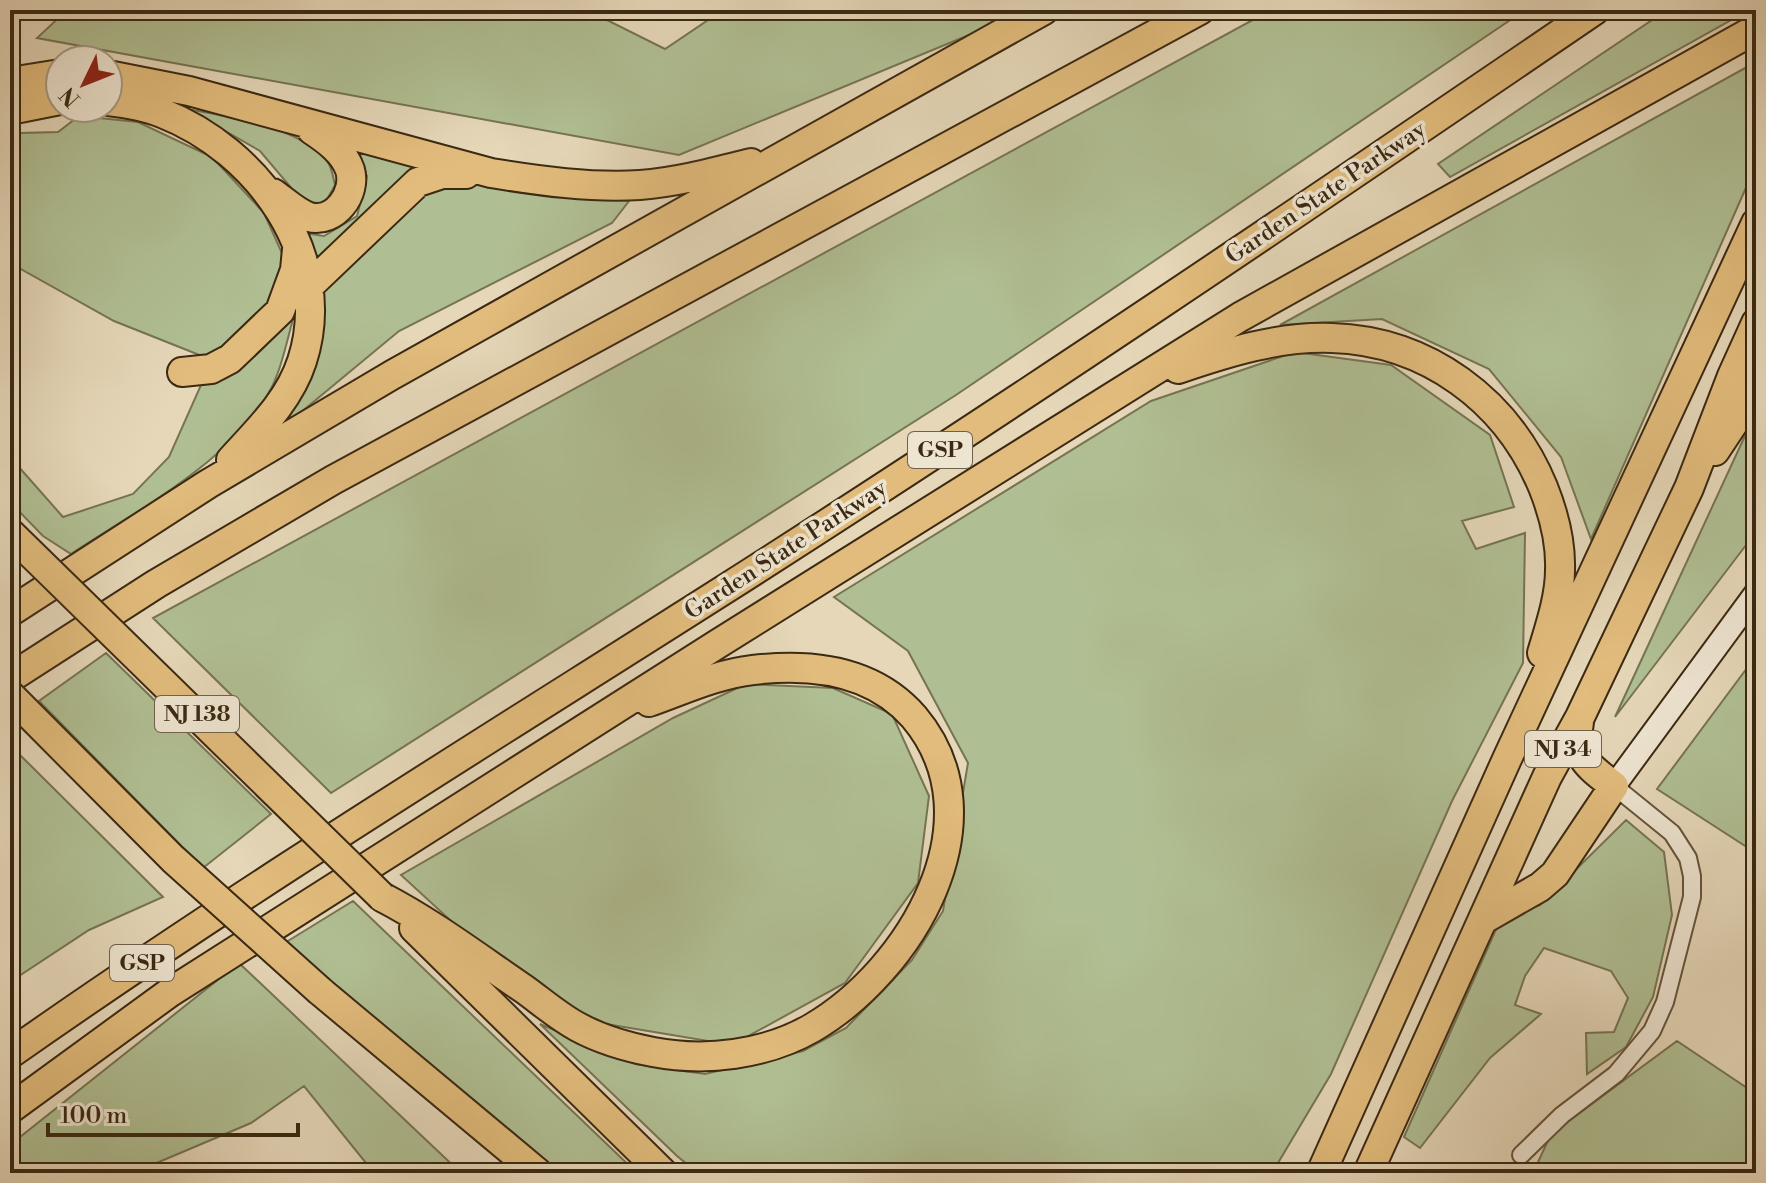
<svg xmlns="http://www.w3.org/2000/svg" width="1766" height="1183" viewBox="0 0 1766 1183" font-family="'Libre Bodoni',serif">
  <rect width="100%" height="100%" fill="#e5d7b8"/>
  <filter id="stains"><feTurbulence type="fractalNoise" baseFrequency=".0025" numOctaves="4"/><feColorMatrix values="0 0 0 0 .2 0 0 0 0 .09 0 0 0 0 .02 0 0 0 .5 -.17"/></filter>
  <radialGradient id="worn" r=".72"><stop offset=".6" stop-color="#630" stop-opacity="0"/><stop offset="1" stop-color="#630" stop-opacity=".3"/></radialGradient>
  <path fill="#b0bf93" stroke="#767453" stroke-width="2" d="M67,10H587L665,49L723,10H1029L679,155L37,38Z
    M1271,10H1525L956,395L331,793L153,618Z
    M1667,10H1749L1450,177L1438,164Z
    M1756,62V165L1591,539L1561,457L1489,369L1382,319L1280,325Z
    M187,109C228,116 301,127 327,161C332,167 333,177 335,185L324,205L304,203L260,151Z
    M79,116L138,122L212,157L264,213L285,260L280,293L212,360L114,321L10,263V139L20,133L58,132Z
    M346,146L423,167L314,271L304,233L324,236L357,216L367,176Z
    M451,182L629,201L612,223L399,331L271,437L318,289L418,195Z
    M294,316C288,336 284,357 277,375C248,453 137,510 71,554L43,536L10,502V457L63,517L133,494L169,457L201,385L235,371Z
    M1295,352L1391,365L1490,435L1514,507L1462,521L1476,549L1525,533L1523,663L1452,801L1331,1074L1272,1173H698L677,1156L540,1024L635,1064L705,1074L803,1051L846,1028L912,960L943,911L968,763L908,651L834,597L1151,401Z
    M1756,412V532L1615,717Z
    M106,653L271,814L203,868L39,701Z
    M1756,656V853L1657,789Z
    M746,684L833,688L892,714L929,796L918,883L845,983L732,1045L594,1022L499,965L401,875L673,718Z
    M10,745L163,897L89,930L10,982Z
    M1626,820L1664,852L1672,915L1653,997L1626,1047L1587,1074L1586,1033L1614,1032L1628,998L1611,971L1544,948L1525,976L1515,1005L1541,1014L1490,1058L1420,1148L1404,1137L1501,918L1540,905Z
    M353,901L637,1173H559L283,944Z
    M239,963L461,1173H374L304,1086L251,1123L133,1173H10V1145Z
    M1677,1041L1756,1094V1173H1533L1551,1134Z"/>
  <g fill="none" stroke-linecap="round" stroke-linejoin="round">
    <g stroke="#66543c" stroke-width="20">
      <path id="street" d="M1521,1155L1562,1115L1616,1074L1652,1031L1665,1002L1692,897V876L1688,858L1672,833L1614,786"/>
    </g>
    <g stroke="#3b2913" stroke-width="26">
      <path id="secondary" d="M1614,786L1756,593"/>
    </g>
    <g stroke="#3b2913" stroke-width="32">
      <path id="highway" d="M108,75L189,91L491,173C540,181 591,188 640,185C678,182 715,172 751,163
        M10,82L60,74
        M108,101C126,103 145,106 162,113C257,150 336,256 302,361C289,401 259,429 231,460
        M10,110L60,100
        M273,193C284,201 297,213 309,217C335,224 357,193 350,170C344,152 327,140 312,130
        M309,286L418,182L442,174H466
        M1178,369C1228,352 1279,336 1332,338C1427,341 1507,400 1543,487C1553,512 1561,542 1560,570C1560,597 1550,626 1542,653
        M182,372L211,369L230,359L280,311L295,270L297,249
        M1715,451L1756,389
        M10,612L208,484L392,375L1044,10
        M10,678L156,584L333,480L1200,10
        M382,897C432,923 477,957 524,989C542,1002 559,1017 578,1027C602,1040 627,1047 653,1052C705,1062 765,1055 812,1028C910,971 1001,820 914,717C873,670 812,663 753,670C717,674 683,690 649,702
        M1484,919L1540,887L1555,874L1614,786C1588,766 1573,757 1579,722
        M414,928L663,1173
        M320,991L538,1173
        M10,1054C242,891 483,743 722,591C1017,403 1306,207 1595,10
        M10,1109L169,993L716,645L1240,317L1756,29
        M1321,1173L1507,759L1756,223
        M1368,1173L1547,777L1580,717L1689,488L1732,376L1756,323"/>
    </g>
    <use href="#street" stroke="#eee5d1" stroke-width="16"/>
    <use href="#secondary" stroke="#eee5d1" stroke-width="22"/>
    <use href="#highway" stroke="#e2bc7c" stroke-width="28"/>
    <g stroke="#3b2913" stroke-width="32" stroke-linecap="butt">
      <path id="highway-bridge" d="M10,533L382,897
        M10,695L173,859L320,991"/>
    </g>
    <use href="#highway-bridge" stroke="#e2bc7c" stroke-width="28"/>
  </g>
  <g text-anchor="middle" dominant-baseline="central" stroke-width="7" stroke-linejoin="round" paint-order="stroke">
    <g fill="#eee5d1" stroke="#71614c" stroke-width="2">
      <rect x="908" y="432" width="64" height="36" rx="6"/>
      <rect x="155" y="696" width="84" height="36" rx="6"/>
      <rect x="1525" y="731" width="76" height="36" rx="6"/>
      <rect x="110" y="945" width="64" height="36" rx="6"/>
    </g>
    <g font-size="22" font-weight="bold" fill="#3b2913">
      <text x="940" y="450">GSP</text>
      <text x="197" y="714">NJ 138</text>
      <text x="1563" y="749">NJ 34</text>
      <text x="142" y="963">GSP</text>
    </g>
    <g font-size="24" fill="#3b2913" stroke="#eee5d1">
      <text transform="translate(1326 193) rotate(-34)">Garden State Parkway</text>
      <text transform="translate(786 550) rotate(-33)">Garden State Parkway</text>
    </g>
  </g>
  <rect width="1766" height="1183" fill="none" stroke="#e5d7b8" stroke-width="40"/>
  <rect x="12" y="12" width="1742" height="1159" fill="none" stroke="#3b2913" stroke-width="4"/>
  <rect x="20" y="20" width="1726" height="1143" fill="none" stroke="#3b2913" stroke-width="2"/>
  <g transform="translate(84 84) rotate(227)"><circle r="38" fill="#eee5d1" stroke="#a69a85" stroke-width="2"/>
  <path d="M0-6L14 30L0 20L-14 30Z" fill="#8f2418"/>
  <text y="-12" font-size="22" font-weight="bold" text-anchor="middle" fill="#3b2913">N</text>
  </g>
  <path d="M48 1123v12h250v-12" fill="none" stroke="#3b2913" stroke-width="4"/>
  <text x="60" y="1123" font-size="24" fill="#3b2913" stroke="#eee5d1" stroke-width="6" paint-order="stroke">100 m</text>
  <rect width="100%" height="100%" filter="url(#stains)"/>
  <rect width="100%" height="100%" fill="url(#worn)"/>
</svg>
